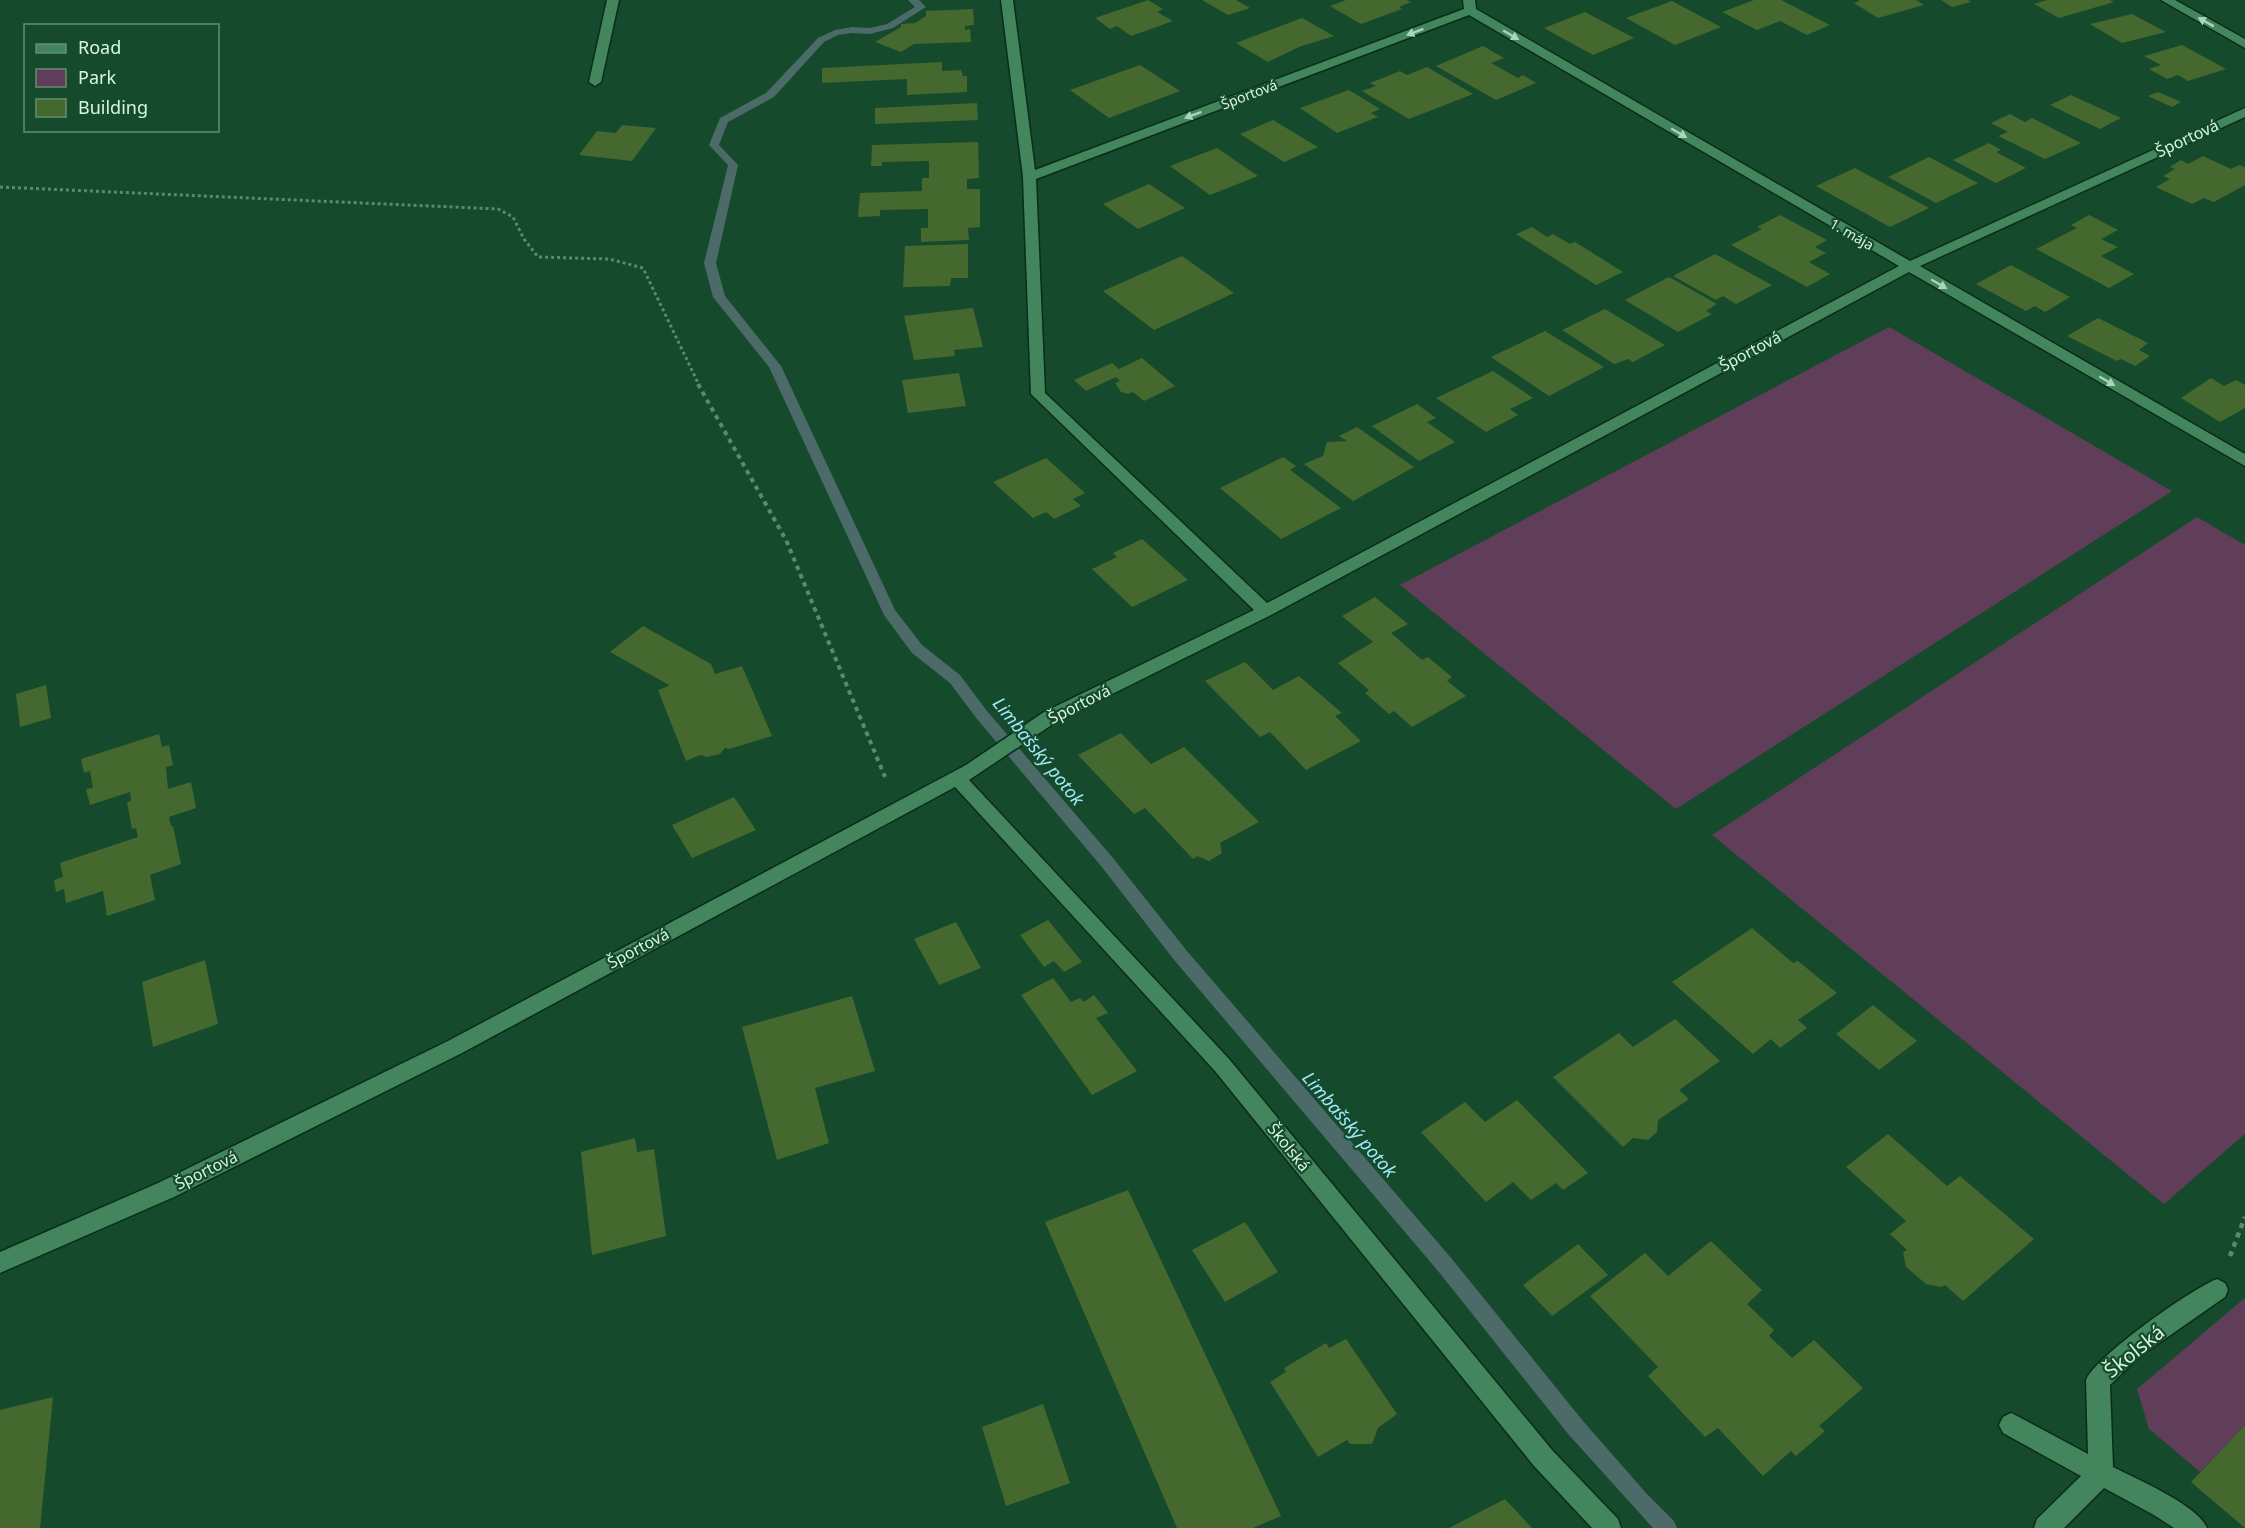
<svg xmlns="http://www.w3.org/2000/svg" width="2245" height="1528" viewBox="0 0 2245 1528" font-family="'Noto Sans',sans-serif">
  <rect width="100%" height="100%" fill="#164a2c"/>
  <path fill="#603e59" d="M1889,327L2172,491L1676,809L1400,585Z
    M2197,517L2245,545V1134L2164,1204L1712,835Z
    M2245,1298V1425L2200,1472L2149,1429L2137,1389Z"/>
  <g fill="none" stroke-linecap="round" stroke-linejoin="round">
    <path fill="#4b6a68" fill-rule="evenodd" d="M908,0H919L926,7L893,28L870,34L852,33L838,35L824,42L774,97L728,122L719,145L738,165L716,263L725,296L781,366L895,610L922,645L960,675L987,711L1113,858L1187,951L1452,1259L1583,1421L1646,1493L1674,1521L1677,1528H1653L1569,1435L1438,1271L1175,961L1101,866L977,719L950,683L912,653L884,615L769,367L713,297L704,263L728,165L709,145L720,118L766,93L818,38L835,30L852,27L870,28L887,24L915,7Z"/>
  </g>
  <path fill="#45682f" d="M1148,0L1163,9L1157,12L1173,21L1131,36L1117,26L1110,29L1095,18Z
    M1202,0H1236L1250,8L1228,15Z
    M1346,0H1407L1411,2L1399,7L1402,9L1361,24L1330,6Z
    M1754,0H1781L1830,25L1807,35L1780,21L1757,30L1722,12Z
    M1858,0H1916L1924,5L1878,18L1854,3L1860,1Z
    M1941,0H1968L1971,2L1952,7Z
    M2047,0H2110L2114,2L2059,18L2034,4Z
    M1672,1L1721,27L1675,45L1626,18Z
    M973,9L974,25L965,26V30L970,29L971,42L914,44L901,52L875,42L901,27V24L915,23L926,16V11Z
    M1585,12L1634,38L1593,55L1544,28Z
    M2132,14L2166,32L2122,43L2090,24Z
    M1302,18L1334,36L1299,47L1268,62L1236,43Z
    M2182,45L2226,69L2188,81L2178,75L2167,79L2149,69L2161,65L2144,56Z
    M1483,46L1504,58L1491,63L1518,78L1523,75L1536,83L1496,100L1436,66Z
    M942,62V71L961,70L963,76H967V92L907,95V79L822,83V68Z
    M1140,65L1180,91L1109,118L1070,90Z
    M1427,67L1473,94L1409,119L1362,91L1376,86L1370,83L1400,71L1407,75Z
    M1349,90L1380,109L1371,113L1378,117L1337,133L1300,108Z
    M2158,92L2181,102L2172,107L2148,96Z
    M2071,95L2121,118L2100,129L2050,105Z
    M977,103L978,120L875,124V108Z
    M2010,114L2025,122L2032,118L2081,143L2045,159L1998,136L2008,132L1991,123Z
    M1273,120L1318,147L1284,162L1240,134Z
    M622,125L656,128L632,161L579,155L597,131L616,133Z
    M978,142L979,178L967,179V189H980V227L968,228L969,240L921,242V228H928V209L880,210V216L858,217L860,193L922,191V178H929V161L882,162V166H871L872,145Z
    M1989,143L2001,150L1996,152L2026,168L1996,183L1953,160Z
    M1217,148L1258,176L1210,195L1170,166Z
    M2203,156L2231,169L2239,165L2245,167V185L2214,202L2204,198L2192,204L2156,187L2170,179L2163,176L2175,169L2170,167L2181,160L2188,164Z
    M1929,157L1978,183L1936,203L1888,177Z
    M1855,168L1929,208L1890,227L1816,186Z
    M1149,184L1185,208L1138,229L1103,204Z
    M1780,215L1827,240L1815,247L1826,253L1809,262L1830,274L1807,287L1731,245L1762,229L1757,227Z
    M2089,215L2118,230L2101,239L2118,247L2101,256L2134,274L2109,288L2036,249L2077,228L2071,225Z
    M1532,227L1547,237L1553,234L1570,244L1575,242L1623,272L1596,285L1516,234Z
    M968,244V278H951L950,286L903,287L905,246Z
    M1715,254L1772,285L1736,304L1723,296L1716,300L1673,276Z
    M1182,256L1234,293L1154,330L1103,291Z
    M2011,265L2070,297L2045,312L2035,306L2026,311L1976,284Z
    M1669,277L1717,304L1706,311L1712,314L1678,332L1625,300Z
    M973,308L983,347L954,350L955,356L914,360L904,316Z
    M1605,309L1665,345L1633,362L1628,359L1614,364L1562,330Z
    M2098,318L2148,343L2139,350L2150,356L2135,366L2121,359L2117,361L2067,336Z
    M1545,331L1604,367L1549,396L1491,357Z
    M1142,358L1175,386L1144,401L1133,392L1128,394L1121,392L1115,383L1120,381L1116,377L1086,391L1074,380L1112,363L1119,369Z
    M1493,371L1533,398L1510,409L1518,415L1486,432L1436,398Z
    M959,373L966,406L908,413L902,380Z
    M2211,378L2224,386L2236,380L2245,385V408L2220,422L2181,398Z
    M1417,404L1436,418L1427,422L1455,442L1419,461L1372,426Z
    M1357,427L1414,467L1353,501L1304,464L1323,456L1327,442L1347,441L1339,436Z
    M1283,457L1296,466L1290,470L1341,508L1281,539L1220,488Z
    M1046,458L1085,493L1073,499L1081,506L1054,519L1046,512L1033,518L993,482Z
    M1142,539L1188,580L1132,607L1092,569L1117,557L1113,553Z
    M1375,597L1408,624L1391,633L1422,660L1428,657L1452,677L1447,681L1466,696L1412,727L1394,711L1389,714L1365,693L1369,690L1338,663L1373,642L1342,616Z
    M643,626L711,664L715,674L742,666L772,736L729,749L725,748L720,754L707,757L700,755L686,761L658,690L669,686V685L610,652Z
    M1245,662L1273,690L1299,676L1342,713L1335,716L1361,741L1306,770L1270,732L1260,737L1205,681Z
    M46,685L51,718L20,727L16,694Z
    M1121,733L1151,764L1184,747L1259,822L1220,843L1222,853L1209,861L1197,856L1193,859L1145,808L1134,814L1078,755Z
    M159,734L162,747L169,745L173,765L166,767L168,789L191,782L196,808L169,817L171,826H173L181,864L150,875L155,900L107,916L103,891L66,903L64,889L56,892L54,880L63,877L60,863L138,837L136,828L132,829L127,802L131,801L130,792L90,805L86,789L93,788L90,771L84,773L81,759Z
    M734,797L756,830L692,858L672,825Z
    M1048,920L1082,962L1064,972L1054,961L1044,967L1020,935Z
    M956,922L981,968L939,985L914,939Z
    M1752,928L1793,963L1798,961L1837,993L1798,1020L1807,1028L1780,1048L1771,1039L1753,1054L1672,982Z
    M205,960L218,1024L153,1047L142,982Z
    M1053,978L1071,1002L1080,998L1084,1002L1094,995L1108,1013L1096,1018L1137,1071L1092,1095L1021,995Z
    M852,996L875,1071L815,1088L829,1143L777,1160L742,1027Z
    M1873,1005L1917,1041L1879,1070L1836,1034Z
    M1675,1019L1720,1061L1679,1090L1689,1099L1658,1120L1657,1132L1648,1140L1633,1138L1623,1147L1553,1077L1619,1033L1633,1047Z
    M1517,1100L1588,1173L1563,1190L1556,1183L1531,1200L1513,1182L1486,1202L1421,1132L1465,1102L1485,1122Z
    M1888,1134L1947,1186L1960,1176L2034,1239L1963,1301L1945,1285L1941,1287L1926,1284L1906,1267L1903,1252L1907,1250L1890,1234L1906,1221L1846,1167Z
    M635,1138L637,1152L654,1149L666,1236L592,1255L581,1152Z
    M1128,1190L1281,1516L1253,1528H1177L1045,1222Z
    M1245,1222L1278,1272L1225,1302L1192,1250Z
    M1711,1241L1762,1290L1747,1304L1774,1330L1769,1336L1792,1358L1814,1340L1863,1388L1819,1426L1825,1431L1796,1456L1791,1451L1763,1476L1718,1428L1705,1437L1648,1376L1658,1367L1590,1296L1645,1253L1668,1276Z
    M1578,1244L1608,1275L1552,1316L1523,1285Z
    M1346,1339L1397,1414L1378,1428L1372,1444H1350L1347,1440L1318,1457L1270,1382L1286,1372L1284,1368L1326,1343L1329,1348Z
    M53,1397L40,1528H0V1410Z
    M1043,1404L1070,1483L1006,1506L982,1427Z
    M2245,1425V1528L2191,1482Z
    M1505,1499L1532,1528H1449Z"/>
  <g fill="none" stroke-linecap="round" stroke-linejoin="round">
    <g stroke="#092d19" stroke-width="3">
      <path id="lane" d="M607,0H619L601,82L595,86L589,82Z"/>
    </g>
    <g stroke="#092d19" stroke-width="3">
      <path id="street" d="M1001,0H1013L1035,170L1464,9L1463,0H1475L1476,9L1910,261L2245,108V117L1920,266L2245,454V466L1909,272L1271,615L1056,722L969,780L1229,1059L1552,1450L1618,1519L1621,1528H1592L1534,1466L1215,1071L955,787L462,1053L174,1197L0,1273V1252L158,1183L448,1041L966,765L1044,712L1254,610L1031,394L1023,177ZM1469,15L1899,266L1267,603L1045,393L1036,179Z
        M2161,0H2175L2245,39V48Z
        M2217,1279L2225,1283L2228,1290L2225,1297L2139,1357L2110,1385L2113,1467C2136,1479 2198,1505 2207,1528H2174L2154,1515L2104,1488L2064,1528H2034L2037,1519L2081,1476L2003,1433L1999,1425L2003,1417L2011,1413L2019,1417L2088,1454L2086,1380C2096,1356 2191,1289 2217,1279Z"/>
    </g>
    <path stroke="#5d8a6e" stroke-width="3" stroke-dasharray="3 3" stroke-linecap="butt" d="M0,187L498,209L513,217L524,239L538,257L609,259L643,268L699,385"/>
    <path stroke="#5d8a6e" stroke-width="4" stroke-dasharray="4.5 4.5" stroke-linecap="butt" d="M698,384L786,540L885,777"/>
    <path stroke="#5d8a6e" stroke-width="4.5" stroke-dasharray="5 5" stroke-linecap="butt" d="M2230,1256L2245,1217"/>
    <use href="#lane" fill="#43855c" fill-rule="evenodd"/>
    <use href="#street" fill="#43855c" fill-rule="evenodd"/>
  </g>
  <defs><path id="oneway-solid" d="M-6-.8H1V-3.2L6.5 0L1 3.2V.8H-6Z" transform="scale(1.5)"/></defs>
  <g fill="#aad5b8">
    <use href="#oneway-solid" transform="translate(2206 22) rotate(-151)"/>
    <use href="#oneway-solid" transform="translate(1415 32) rotate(159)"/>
    <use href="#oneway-solid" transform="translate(1511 35) rotate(30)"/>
    <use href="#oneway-solid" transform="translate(1193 115) rotate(159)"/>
    <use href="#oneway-solid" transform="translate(1679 133) rotate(30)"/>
    <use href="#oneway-solid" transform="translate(1939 284) rotate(30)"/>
    <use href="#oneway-solid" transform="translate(2107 381) rotate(30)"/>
  </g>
  <g text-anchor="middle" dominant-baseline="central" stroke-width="4.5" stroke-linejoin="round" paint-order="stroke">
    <g font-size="14" fill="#d6f7df" stroke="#164a2c">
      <text transform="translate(1249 94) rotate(-21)">Športová</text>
      <text transform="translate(1852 234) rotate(30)">1. mája</text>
    </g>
    <g font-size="16" fill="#d6f7df" stroke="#164a2c">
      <text transform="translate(2187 138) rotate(-25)">Športová</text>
      <text transform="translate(1750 351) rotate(-28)">Športová</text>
      <text transform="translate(1079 704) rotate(-27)">Športová</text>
      <text transform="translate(638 948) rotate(-28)">Športová</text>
      <text transform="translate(1289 1147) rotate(51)">Školská</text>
      <text transform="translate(206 1170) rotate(-26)">Športová</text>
    </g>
    <g font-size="18" font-style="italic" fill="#a0e9fa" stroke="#164a2c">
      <text transform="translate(1039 751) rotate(51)">Limbašský potok</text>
      <text transform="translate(1350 1124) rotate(49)">Limbašský potok</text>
    </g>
    <g font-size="20" fill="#d6f7df" stroke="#164a2c">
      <text transform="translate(2134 1351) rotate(-39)">Školská</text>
    </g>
  </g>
  <rect x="24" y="24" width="195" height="108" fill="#164a2c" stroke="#638f74" stroke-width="1.5"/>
  <rect x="36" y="44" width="30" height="9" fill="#43855c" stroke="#638f74" stroke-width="1.5"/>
  <text x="78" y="54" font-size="18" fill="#d6f7df">Road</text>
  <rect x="36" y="69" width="30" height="18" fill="#603e59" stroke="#638f74" stroke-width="1.5"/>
  <text x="78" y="84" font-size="18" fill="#d6f7df">Park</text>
  <rect x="36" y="99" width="30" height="18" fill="#45682f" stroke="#638f74" stroke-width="1.5"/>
  <text x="78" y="114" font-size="18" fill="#d6f7df">Building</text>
</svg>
